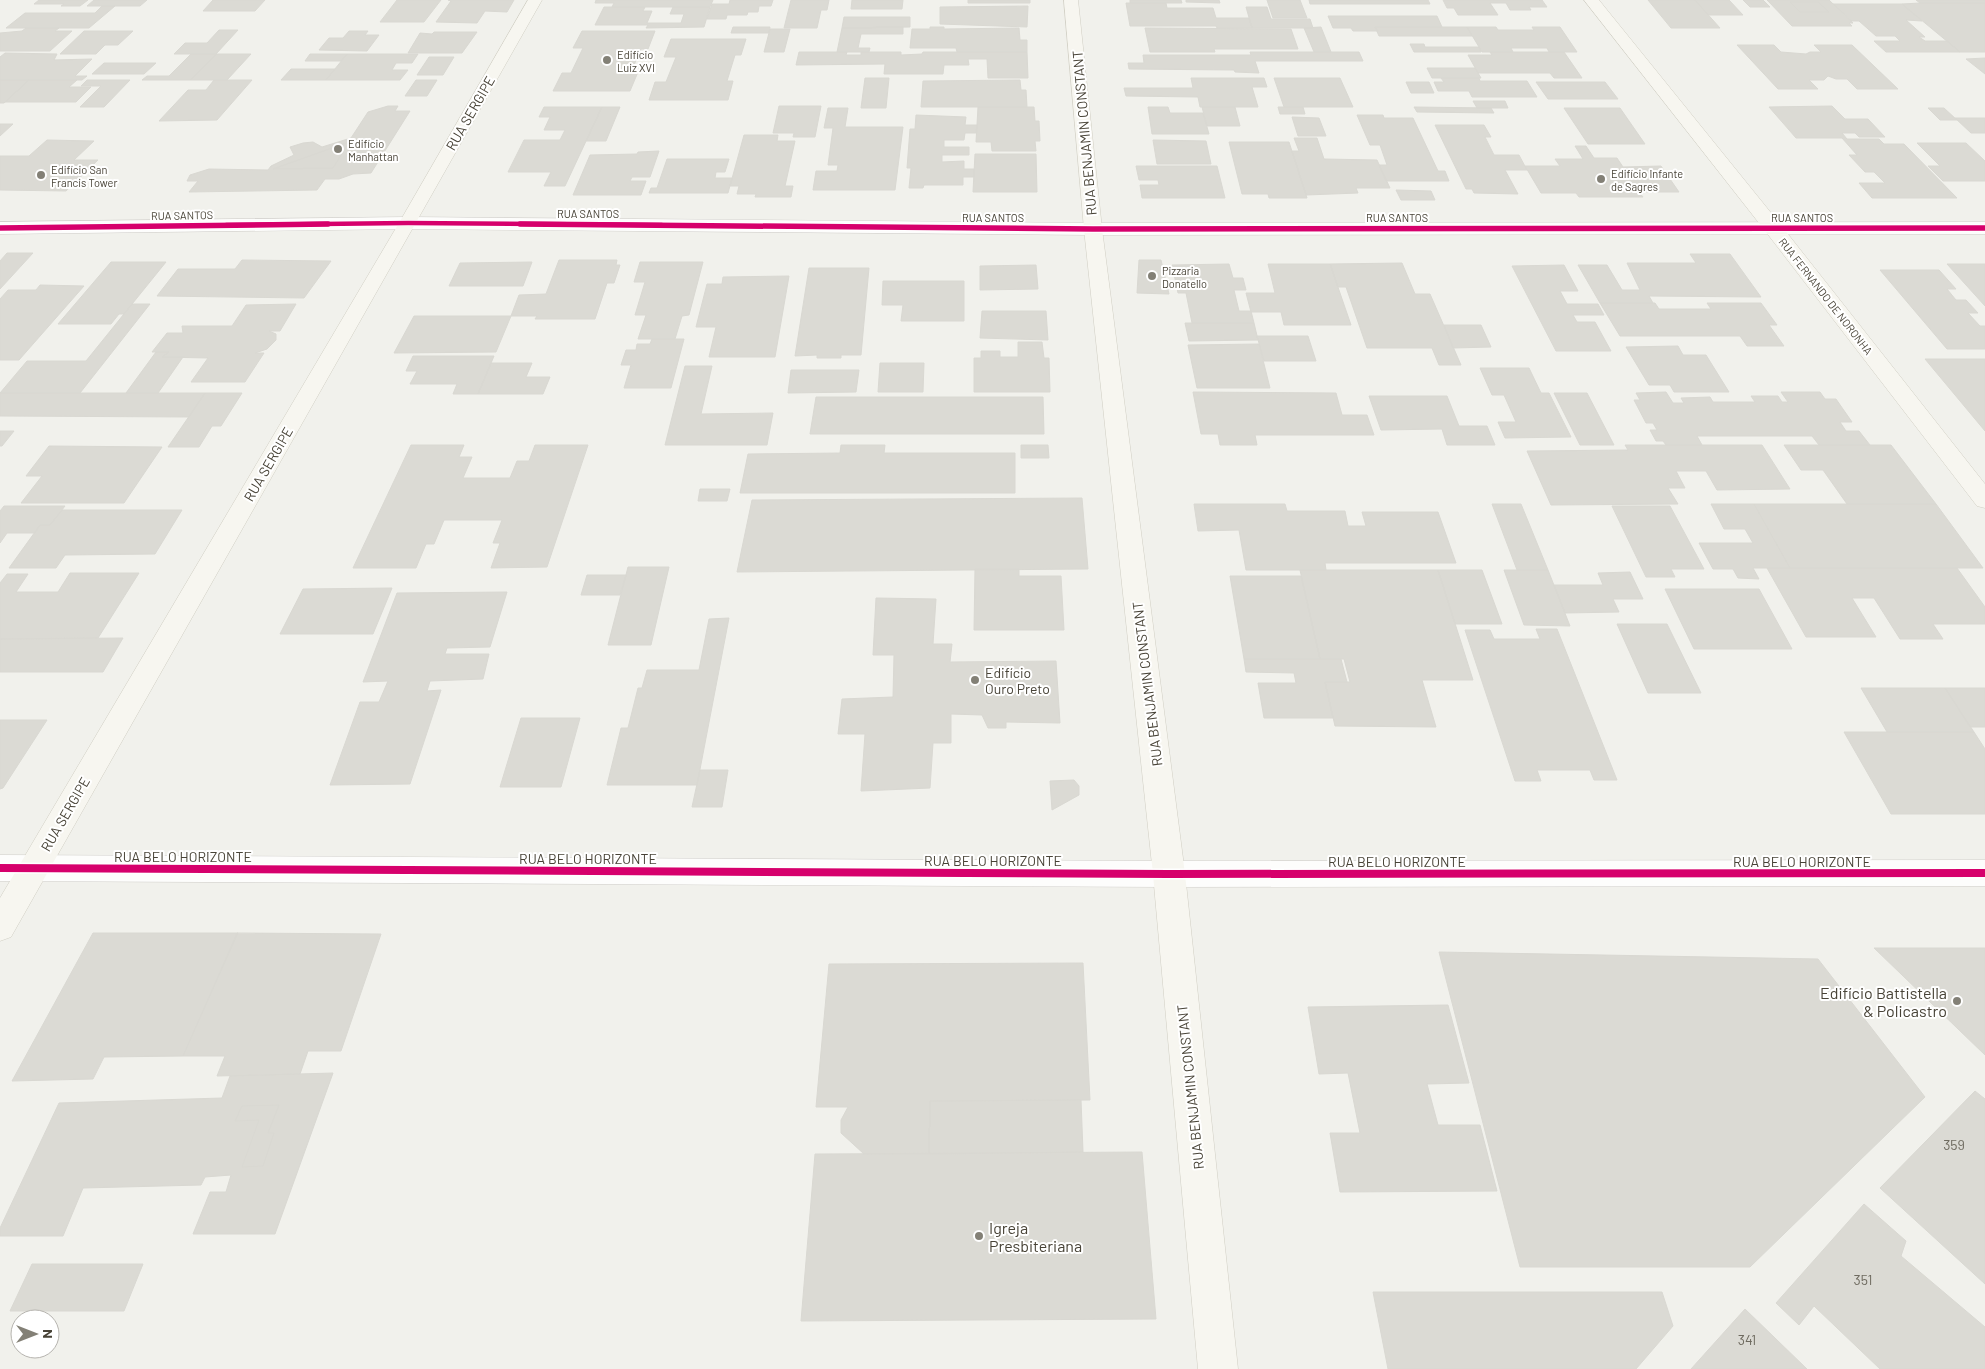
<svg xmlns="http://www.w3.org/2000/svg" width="1985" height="1369" viewBox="0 0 1985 1369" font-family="Barlow,sans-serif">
  <rect width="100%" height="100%" fill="#f1f1ec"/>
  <path fill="#dbdad4" stroke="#d9d8d2" d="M39,0H88L80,6H61L64,4H34Z
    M94,0H147L140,6H87Z
    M213,0H265L255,11H203Z
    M397,0H441L424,22H380Z
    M448,0H514L507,12L485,11L477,23L436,22L451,1Z
    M596,0H713L710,7H612L614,3H595Z
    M730,0H773L771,6H759L758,12H748L747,15H727L726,19H707L712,4H729Z
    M791,0H829L827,10H821L817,28H784Z
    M852,0H903L902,9H851Z
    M968,0H1030V3H968Z
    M1130,0H1181L1182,3H1130Z
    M1186,0H1219L1220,3L1186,2Z
    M1267,0H1300L1307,18H1273Z
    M1309,0H1428L1430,4H1310Z
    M1443,0H1542L1547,7H1529L1531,10H1510L1506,3H1490L1498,15H1458L1454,8H1447Z
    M1648,0H1695L1720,28H1671Z
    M1695,0H1729L1743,15H1708Z
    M1743,0H1763L1770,7H1750Z
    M1767,0H1829L1853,23H1849L1852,26H1792Z
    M1916,0H1985V3H1920Z
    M1790,2H1818L1829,12H1800Z
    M1126,3H1166L1167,8H1213L1216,18H1249L1252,28H1217L1216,26H1130Z
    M1920,3H1985V52H1960L1902,4Z
    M1833,4H1902L1922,21L1906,20L1925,37H1919L1925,41H1947L1960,52H1886L1874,41H1900L1895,36H1876L1859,21H1852Z
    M102,6H115L89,28H6L25,13H95Z
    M1028,6L1027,27L940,24V7Z
    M604,7H645L643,11H652L647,23H681L684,14H670L673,7H710L704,27L646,28L648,25H595Z
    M1246,7H1267L1271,19H1310L1313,28H1252Z
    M1328,16H1437L1442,27H1375L1378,31H1353L1351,28H1333Z
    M844,17H910V27L842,28Z
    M733,27H770L769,33H731Z
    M903,27V34H861L858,48H870L869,52H837L842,28Z
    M930,27H944V29L1019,28L1020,40H1027V52H957L956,48H910L912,29H930Z
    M1321,27L1331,52H1314L1304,28Z
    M1375,27H1467L1472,36H1379Z
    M1467,27H1496L1498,30H1534L1532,27H1560L1577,52H1549L1547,48H1511L1513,52H1482Z
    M26,28H59L55,31H72L50,51H0V33L22,31Z
    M1145,28L1291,29L1298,49H1214L1215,52H1150Z
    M770,29H790L784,52H764Z
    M219,30H238L216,54H174L185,43H207Z
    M84,31H133L118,45H105L96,54H60Z
    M349,31H368L365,35H379L367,51L319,50L329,38H343Z
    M582,31H655L648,49H641L631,72H638L630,91H553L562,73H571L583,48H573Z
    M434,32H477L462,53H408L420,33L432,34Z
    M671,39H746L741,55H735L727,81H733L728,100H649L655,82H666L676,57H664Z
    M1410,44H1424L1425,47H1479L1481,52H1414Z
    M1737,45H1774L1781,52L1806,54L1810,52H1821L1814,45H1852L1898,89H1857L1847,79H1836L1828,76L1824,80H1809L1818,89H1778Z
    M799,52H847L846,55H861V52H901V55L922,54L923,52H1027L1028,78H988L987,59H968L969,65H944L943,74H884L885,64L796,65Z
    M1250,52H1359L1363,61H1255L1259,73L1235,72L1234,70L1129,69L1128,63H1144L1143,55H1251Z
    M1490,52H1564L1582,78H1554L1550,73H1478L1468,55H1492Z
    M5,53L57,54L54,60L92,59L75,76H87L82,80H0V57Z
    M191,54H216L191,80H142L147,76H169Z
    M216,54H251L227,80H191Z
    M310,54H347L341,61H305Z
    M347,54H418L412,63H396L392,70H408L400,80H326Z
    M429,57H454L443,75H417Z
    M1985,58V74L1966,59Z
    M104,63H156L144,74H92Z
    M1427,68H1475L1481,78H1432Z
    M291,69H335L326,80H281Z
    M865,78H889L886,108H861Z
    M1191,78H1264L1267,87H1252L1258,107H1200L1198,97L1126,96L1124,88H1193Z
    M1274,78H1340L1353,107H1284Z
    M1441,78H1479L1480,81H1527L1537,97H1472L1469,91H1438L1434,82H1444Z
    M0,80H29L4,103H0Z
    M29,80H77L69,87H91L76,102H5Z
    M87,80H130L104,107H80L101,86H81Z
    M214,80H252L217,120L159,121L188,90H206Z
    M416,80H437L427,96H405Z
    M1020,80L1021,90H1026L1027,107H921L923,81Z
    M1406,82H1429L1434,93H1411Z
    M1536,82H1605L1618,99H1548Z
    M1473,101H1505L1508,108H1477Z
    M388,106H398L395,111H410L371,173L353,174L339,179H325L317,190L189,192L198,181H187L190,175L209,169L268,170L271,166L294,155L290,147L303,143L313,142L322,147L351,138L368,112Z
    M779,106H821L815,137H793L794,133H773Z
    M1832,106L1845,119H1868L1885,137H1859L1855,133H1842L1847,139H1879L1884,144H1904L1957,198H1872L1859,183H1885L1874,172H1865L1849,155H1857L1842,138H1796L1769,107Z
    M544,107H602L565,186H544L551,172H508L524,140H560L565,130H544L550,117H539Z
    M602,107H620L606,141H586Z
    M978,107H1034L1035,121H1039L1040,141H1035L1036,151H992L991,142H976Z
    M1148,107H1168L1170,113H1203L1209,134H1152Z
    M1202,107H1235L1240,126H1207Z
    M1278,107H1303L1305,114H1280Z
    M1414,107L1491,108L1494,113L1417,112Z
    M828,108H848L845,127H903L895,190H813L816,171H837L838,165H828L833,128H824Z
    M1564,108H1620L1645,144H1588Z
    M1928,108H1944L1957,120H1940Z
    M916,115L966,117L965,125H977L976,133H965L964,140H944V147H969V155H942V162L964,161V169H974V177H963V185H924L923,188H909L911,168H907L910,129H915Z
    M1357,115H1383L1384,118H1413L1438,171H1445L1449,181H1386L1379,165H1387L1380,145H1370Z
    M1292,117L1319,118L1326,136H1298Z
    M1955,118H1985V133H1971Z
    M0,124H13L0,136Z
    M1435,125H1484L1491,137H1485L1494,155H1519L1527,170H1505L1518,194L1474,193L1472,189H1466Z
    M744,135H778L777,141H795L785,186H793L791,197H755L756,194H737L739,186H730Z
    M1294,138H1317L1324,159L1377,160L1390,188H1356L1358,193L1306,195L1292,151H1299Z
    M47,140L94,141L74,160H98L66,191L0,190V156H29Z
    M1153,140L1206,141L1211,164H1157Z
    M349,142L333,168L273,169Z
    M1229,142H1289L1307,198H1269L1268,194H1242Z
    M1917,143H1966L1985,161V181H1943L1928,166H1940Z
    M1575,146H1586L1594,158H1617L1623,167L1661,166L1679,192H1639L1643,197H1579L1576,193H1541L1525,166H1560L1555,159H1583Z
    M659,151L650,177H632L630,181H646L641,195H573L590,155L637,154L638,152Z
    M975,154H1036L1037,192H973Z
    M667,159H729L725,172H716L715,178H732L728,193H649L651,188H657Z
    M1136,166H1217L1225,198H1142L1140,185H1159L1158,180H1139Z
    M1396,190L1431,191L1435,200H1401Z
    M7,253H33L0,289V261Z
    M1690,254H1730L1761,297L1649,296L1653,303H1600L1578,265H1607L1622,290H1640L1627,263H1696Z
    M242,260L331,261L304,298L157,296L178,269H235Z
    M559,260H617L616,265H620L614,283H607L595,319H535L537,316H511L519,295L546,294Z
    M1139,260H1161L1169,294L1137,293Z
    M111,262H166L124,314H119L111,324H58Z
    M532,262L523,286H449L460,263Z
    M640,262H703L689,315L682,316L675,339H638L646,315H635L645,282H634Z
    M1402,263L1415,294H1430L1461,365H1439L1432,348H1367L1346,287H1338L1330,264Z
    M1229,264L1233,278H1243L1246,290H1234L1239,311H1251L1254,323H1192L1186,293H1178L1172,265Z
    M1268,264H1330L1351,325H1284L1281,312H1251L1246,293H1275Z
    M1947,264H1985V306Z
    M1036,265L1038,289L980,290V266Z
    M1564,265L1578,291H1560L1567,304H1598L1604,315H1573L1577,322H1595L1611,351H1556L1512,266Z
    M809,268H869L861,355H841V358H817V355L795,356Z
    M1880,270H1939L1956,289H1947L1956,300H1966L1978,313H1968L1980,326H1985V349H1947Z
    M789,276L775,357H709L716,327H696L707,284H722L723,277Z
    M883,281H964V321H901L903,305H882Z
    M40,285L84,286L19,360H0V299L8,290H36Z
    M1600,303H1655L1659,309H1711L1707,303H1761L1777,325H1769L1784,346H1747L1740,336H1620Z
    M132,304H150L80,393H0L27,361H86Z
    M296,304L280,331H269L276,334V340L267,349L255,353H264L245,382H191L208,358L162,357L169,352H152L167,333H183L182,326H232L246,305Z
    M982,311H1046L1048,340L980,338Z
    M414,316H511L496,352L394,353Z
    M1185,323H1254L1258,340L1189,341Z
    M1444,325H1481L1491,347L1453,348Z
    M1257,336H1308L1316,361H1264Z
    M652,339H684L671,388H624L631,365H621L626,350H636L637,344H650Z
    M1018,342H1042L1044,358H1049L1050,392H974V358H981V351H1000V357H1018Z
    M1259,344L1270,388H1197L1188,345Z
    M1678,346L1683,355H1706L1729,392H1674L1670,385H1649L1626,347Z
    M156,352H169L162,357H183L158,393H126Z
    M413,356H494L478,394H453L457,384H410L417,371H406Z
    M1925,359H1985V431Z
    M491,363H532L526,377H550L543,394H478Z
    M880,363H924L923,392H878Z
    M685,366H712L701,414L773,413L767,445H665Z
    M1480,368H1529L1541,393H1549L1571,437L1505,438L1498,422H1516L1504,395H1492Z
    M791,370H859L856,392L788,393Z
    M1193,392L1336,393L1342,415H1367L1374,435H1255L1257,445H1220L1218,434H1201Z
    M1666,392L1673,403H1684L1681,398L1710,397L1713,402H1755L1751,396H1778L1782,402H1788L1781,392H1820L1825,399H1836L1852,422H1840L1846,431H1859L1870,445H1819L1812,436H1697L1702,445H1666L1663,441H1656L1650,430H1657L1653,423H1646L1634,400H1640L1636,393Z
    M0,393H205L189,417L0,416Z
    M205,393H242L221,426H212L199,447H168Z
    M1554,393H1587L1614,445H1580Z
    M1369,396H1447L1459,426H1487L1495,445H1447L1442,429L1381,430Z
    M816,397H1043L1044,434H810Z
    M0,431H14L2,446H0Z
    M411,445H464L459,457H472L463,478H510L517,461H529L535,445H588L547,567L491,568L500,543H493L502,520H444L434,544H426L416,568H353Z
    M841,445H885L884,453H1015V493H740L748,454L840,453Z
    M1021,445H1048L1049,458H1021Z
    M1625,445H1762L1790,489L1717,490L1706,471H1676L1685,488H1668L1678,504L1551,505L1527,451L1628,450Z
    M1784,445H1891L1936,504H1847L1823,470H1801Z
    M49,446L162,447L124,503H21L42,476H26Z
    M700,489H730L727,501H698Z
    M1082,498L1088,569L737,572L752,500Z
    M1194,504H1285L1287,511H1345L1348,526H1366L1362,512H1438L1456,563H1325L1326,570H1246L1239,530L1198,531Z
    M1492,504H1521L1548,570H1517Z
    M1711,504H1754L1790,568H1753L1759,579L1738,578L1733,569H1713L1699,543H1753L1745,529H1724Z
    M1754,504H1936L1983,568H1790Z
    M4,506H65L50,525H40L35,533H7L0,543V511Z
    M1612,506H1670L1704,569H1671L1675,577H1646Z
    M62,510H182L155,554L65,555L56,568H9L40,525H50Z
    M628,567H669L651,645H608Z
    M1767,568H1957L1985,607V624H1933L1943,639H1900L1874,598H1852L1876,637H1806Z
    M975,569H1019V576H1061L1064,630H974Z
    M1300,570H1438L1473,680H1422L1436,727L1335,726L1325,682H1350L1344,659H1320Z
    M1438,570H1482L1502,624H1455Z
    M1504,570H1548L1570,626L1524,625Z
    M1630,572L1643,599H1613L1619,612L1565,613L1554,585H1603L1598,573Z
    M70,573H139L98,638L0,639V583L7,574H28L16,592H58Z
    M587,575H626L620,595H581Z
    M1230,576H1301L1320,659H1244Z
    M392,588L373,634H280L303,589Z
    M1665,589H1759L1792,649H1694Z
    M507,592L490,647L447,648L445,654H489L483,679L430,681L427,691L441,690L410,784L330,785L360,702H379L388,681L363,682L397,593Z
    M876,598L936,599L933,644H952L950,662L1056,661L1060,723L1006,722V728H988L982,715L951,714V743H933L930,788L861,791L865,734H838L842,699L893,697L894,655H873Z
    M729,618L697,785H607L621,728H628L638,688H642L647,670H699L709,619Z
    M1617,624H1667L1701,693H1648Z
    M1536,629H1557L1617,780H1594L1590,770H1537L1541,781H1515L1465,630H1490L1494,639H1540Z
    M123,638L103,672H0V639Z
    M1244,659H1341L1347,682H1325L1333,718H1264L1258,683H1296L1294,673L1246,672Z
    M1861,688H1945L1974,732H1887Z
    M1945,688H1985V727H1970Z
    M521,718H580L561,787H500Z
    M0,720H47L3,788L0,789Z
    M1844,732H1974L1985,749V814H1891Z
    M700,770H728L722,807H692Z
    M1074,780L1079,786V795L1052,810L1050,781Z
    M93,933H238L183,1056L104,1057L93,1079L12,1081Z
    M237,933L381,934L341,1051H308L300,1074L217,1076L225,1056H183Z
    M1874,948H1985V1055Z
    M1439,952L1818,959L1925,1097L1750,1267H1520Z
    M1083,963L1090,1100L930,1101L929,1154H864L841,1133V1120L848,1107H816L829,964Z
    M1448,1005L1469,1083L1427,1084L1438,1125H1480L1497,1191L1340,1192L1330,1133H1360L1348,1073L1319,1074L1308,1007Z
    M333,1073L275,1234H193L210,1192H226L231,1175L205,1177L201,1185L83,1188L63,1236H0V1228L59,1103L222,1098L230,1076Z
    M1975,1091L1985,1099V1284L1880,1188Z
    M1081,1100L1083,1152L929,1154L930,1101Z
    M279,1105L268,1133H274L263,1166L242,1167L259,1120L235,1121L242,1106Z
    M1142,1152L1156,1319L801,1321L815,1154Z
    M1864,1204L1906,1241L1901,1256L1985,1327V1369H1880L1814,1306L1799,1325L1776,1303Z
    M32,1264H143L124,1311H10Z
    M1373,1292H1662L1673,1326L1636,1369H1388Z
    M1745,1309L1807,1369H1691Z"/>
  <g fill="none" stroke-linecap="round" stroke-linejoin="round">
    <g stroke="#d0ceca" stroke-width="1">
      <path id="street" d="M408,217L1093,223L1985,222V234L1093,235L408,229L0,234V222Z
        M0,855L1169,861L1985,860V886L1169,887L0,881Z"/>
    </g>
    <g stroke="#d0cec3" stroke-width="1">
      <path id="secondary" d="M528,0H542L11,937L0,941V898L399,223Z
        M1064,0H1078L1102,229L1185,874L1238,1369H1198L1153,874L1084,229Z
        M1584,0H1599L1780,224L1985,484V508L1977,506L1766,232Z"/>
    </g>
    <use href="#street" fill="#fdfdfc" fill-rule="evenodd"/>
    <use href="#secondary" fill="#f7f6f0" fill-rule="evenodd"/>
    <g stroke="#fff" stroke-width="6">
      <path id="cycleway-far2" d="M226,225L408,223L662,225"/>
    </g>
    <g stroke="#fff" stroke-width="8">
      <path id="cycleway-far1" d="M520,224L1093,229L1985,228
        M0,228L328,224"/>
    </g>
    <g stroke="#fff" stroke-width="11">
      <path id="cycleway" d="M0,868L1169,874L1985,873"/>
    </g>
    <use href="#cycleway-far2" stroke="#d6006c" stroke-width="4.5"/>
    <use href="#cycleway-far1" stroke="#d6006c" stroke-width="5.5"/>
    <use href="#cycleway" stroke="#d6006c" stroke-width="8"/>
  </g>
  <g fill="#838076" stroke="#fff" stroke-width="2">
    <circle cx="607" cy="60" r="5"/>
    <circle cx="338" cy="149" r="5"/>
    <circle cx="41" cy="175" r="5"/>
    <circle cx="1601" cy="179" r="5"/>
    <circle cx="1152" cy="276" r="5"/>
    <circle cx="975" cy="680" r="5"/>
    <circle cx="1957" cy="1001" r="5"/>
    <circle cx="979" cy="1236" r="5"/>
  </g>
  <g text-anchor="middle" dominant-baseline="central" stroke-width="4" stroke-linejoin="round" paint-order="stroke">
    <g font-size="11" fill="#484337" stroke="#fff" text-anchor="start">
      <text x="617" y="54">Edifício<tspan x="617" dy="13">Luiz XVI</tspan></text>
      <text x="348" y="143">Edifício<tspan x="348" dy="13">Manhattan</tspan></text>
      <text x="51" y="169">Edifício San<tspan x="51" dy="13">Francis Tower</tspan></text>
      <text x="1611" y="173">Edifício Infante<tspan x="1611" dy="13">de Sagres</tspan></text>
      <text x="1162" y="270">Pizzaria<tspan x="1162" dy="13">Donatello</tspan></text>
    </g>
    <g font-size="11" fill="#484337" stroke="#fff">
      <text x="588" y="213">RUA SANTOS</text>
      <text transform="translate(182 215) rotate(-1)">RUA SANTOS</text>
      <text x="993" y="217">RUA SANTOS</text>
      <text x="1397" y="217">RUA SANTOS</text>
      <text x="1802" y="217">RUA SANTOS</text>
      <text transform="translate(1826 296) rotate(52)">RUA FERNANDO DE NORONHA</text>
    </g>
    <g font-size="14" fill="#484337" stroke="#fff">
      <text transform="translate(470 113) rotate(-60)">RUA SERGIPE</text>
      <text transform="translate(1084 133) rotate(-95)">RUA BENJAMIN CONSTANT</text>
      <text transform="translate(268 464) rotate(-60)">RUA SERGIPE</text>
      <text transform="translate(1147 684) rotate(-97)">RUA BENJAMIN CONSTANT</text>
      <text transform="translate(65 814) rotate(-60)">RUA SERGIPE</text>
      <text x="183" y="856">RUA BELO HORIZONTE</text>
      <text x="588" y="858">RUA BELO HORIZONTE</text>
      <text x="993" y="860">RUA BELO HORIZONTE</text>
      <text x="1397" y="861">RUA BELO HORIZONTE</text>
      <text x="1802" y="861">RUA BELO HORIZONTE</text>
      <text transform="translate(1190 1087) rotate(-96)">RUA BENJAMIN CONSTANT</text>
    </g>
    <g font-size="14" fill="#484337" stroke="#fff" text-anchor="start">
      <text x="985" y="672">Edifício<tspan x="985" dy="16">Ouro Preto</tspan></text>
    </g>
    <g font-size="14" fill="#6e6a5f">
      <text x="1954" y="1144">359</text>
      <text x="1863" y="1279">351</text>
      <text x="1747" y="1339">341</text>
    </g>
    <g font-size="16" fill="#484337" stroke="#fff" text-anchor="end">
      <text x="1947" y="992">Edifício Battistella<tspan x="1947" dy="18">&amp; Policastro</tspan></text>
      <text x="989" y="1227" text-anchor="start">Igreja<tspan x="989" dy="18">Presbiteriana</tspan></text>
    </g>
  </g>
  <g transform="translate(35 1334) rotate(90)"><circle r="24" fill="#ffffff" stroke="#b6b4af"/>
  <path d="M0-4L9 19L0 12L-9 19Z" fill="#838076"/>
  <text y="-8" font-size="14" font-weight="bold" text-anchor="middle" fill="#484337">N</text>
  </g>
</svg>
